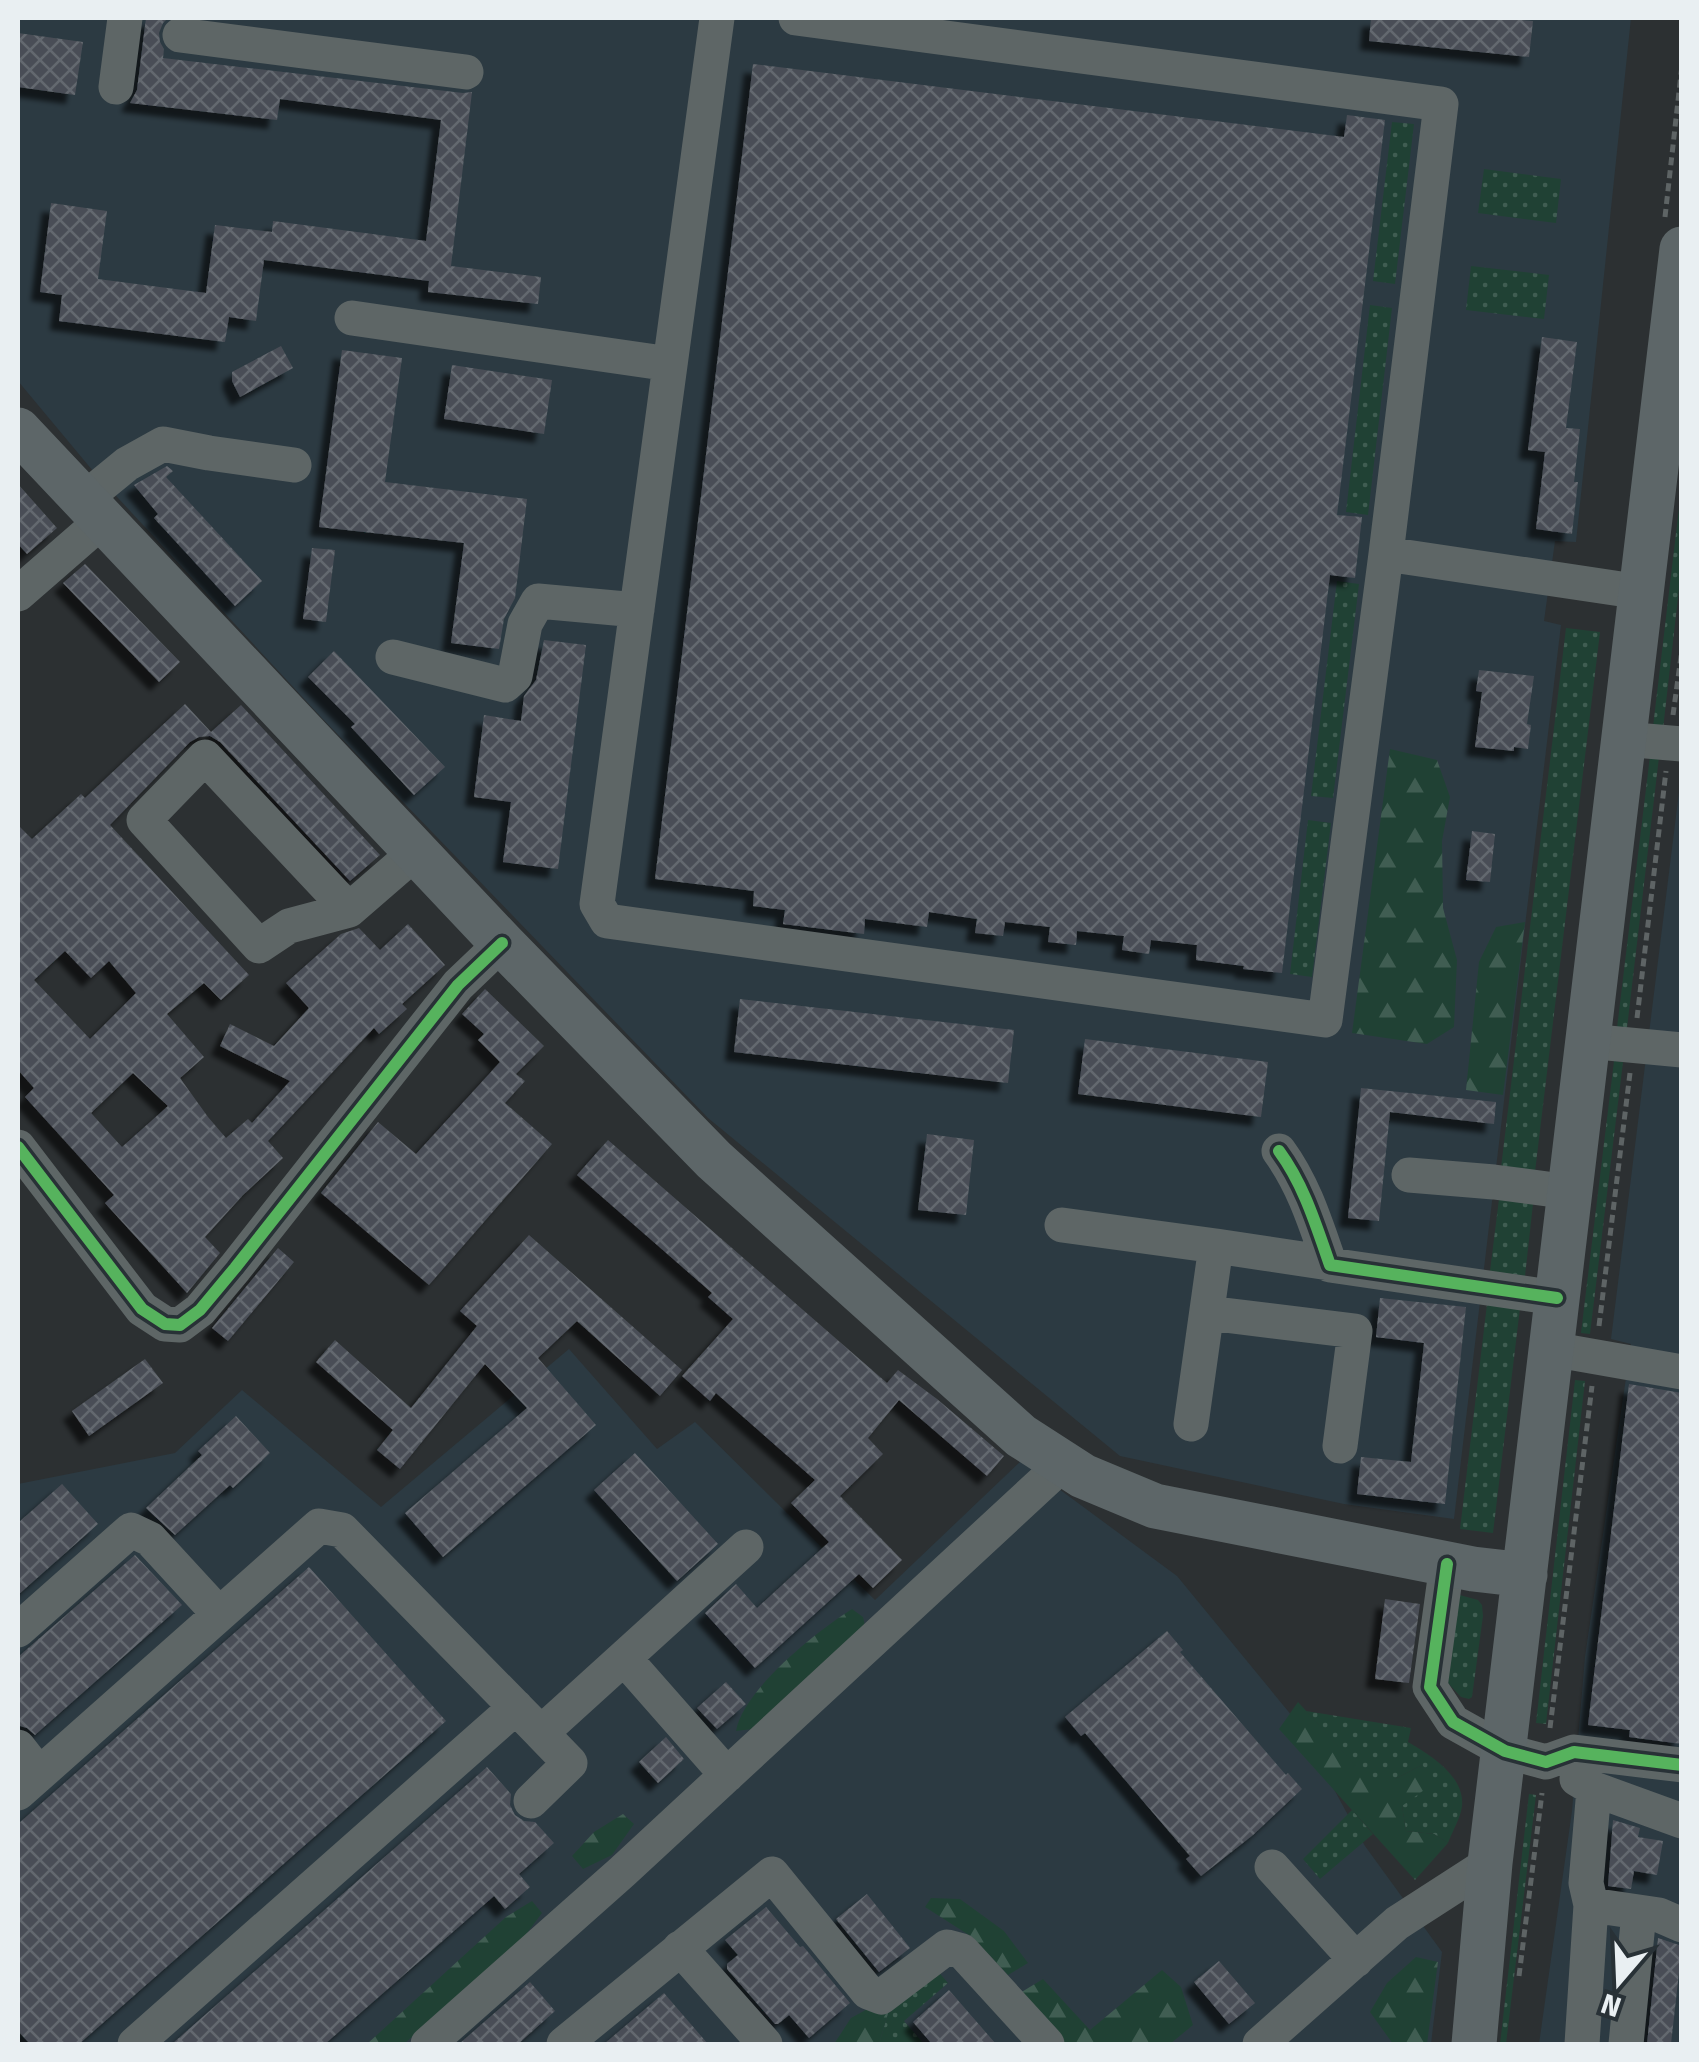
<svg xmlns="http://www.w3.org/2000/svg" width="1699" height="2062" viewBox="0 0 1699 2062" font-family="'Fira Sans',sans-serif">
  <defs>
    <pattern id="grass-dots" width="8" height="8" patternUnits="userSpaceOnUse" patternTransform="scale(2.5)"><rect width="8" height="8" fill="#204134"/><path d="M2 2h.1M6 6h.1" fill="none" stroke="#405d52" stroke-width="1.8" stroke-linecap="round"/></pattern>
    <pattern id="forest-firs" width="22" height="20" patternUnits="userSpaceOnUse" patternTransform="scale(2.5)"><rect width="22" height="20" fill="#204134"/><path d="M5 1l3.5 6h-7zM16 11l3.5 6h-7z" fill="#405d52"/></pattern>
    <pattern id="building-cross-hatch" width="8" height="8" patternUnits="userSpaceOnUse" patternTransform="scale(2.5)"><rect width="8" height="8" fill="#494e56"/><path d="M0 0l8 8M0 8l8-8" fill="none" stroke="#63686f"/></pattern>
    <filter id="shadow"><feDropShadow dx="-9" dy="9" stdDeviation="2.5" flood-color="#0009"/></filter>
  </defs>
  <rect width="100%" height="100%" fill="#2c3032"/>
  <path fill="#2c3a42" d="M18,18H1631L1576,542L1555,541L1544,621L1561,625L1454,1519L1344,1504L1120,1456L708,1118L321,717L93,471L18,381Z
    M1681,776V2044H1539L1572,1811L1585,1657L1631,1344L1611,1339Z
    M569,1349L657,1449L695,1422L875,1600L1021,1461L1177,1576L1297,1722L1365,1846L1442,1952L1431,2044H18V1484L175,1453L242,1390L381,1507Z"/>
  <path fill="url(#grass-dots)" d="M1392,122L1414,124L1395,284L1373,281Z
    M1484,169L1561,179L1556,223L1478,213Z
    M1471,266L1549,275L1544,319L1466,310Z
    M1370,305L1392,308L1368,515L1346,512Z
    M1681,491V571L1663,729L1653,727Z
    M1337,581L1359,584L1333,798L1311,796Z
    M1566,628L1600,632L1535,1172L1501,1168Z
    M1650,756L1659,757L1627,1028H1617Z
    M1308,820L1331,823L1312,977L1290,974Z
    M1614,1061L1623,1062L1590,1334L1581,1333Z
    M1499,1199L1533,1204L1525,1276L1490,1271Z
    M1487,1304L1520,1308L1493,1533L1460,1529Z
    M1575,1380L1585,1381L1546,1724L1536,1723Z
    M1456,1594L1478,1600L1482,1605L1483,1616L1472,1697L1469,1699L1461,1697L1446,1681Z
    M1306,1711L1411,1728L1408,1742C1430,1755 1465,1776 1462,1806C1461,1817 1452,1832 1448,1843L1434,1834L1406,1831L1402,1806L1422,1765L1395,1779L1368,1780Z
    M1529,1794L1536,1795L1506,2044H1500Z
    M1352,1810L1373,1834L1320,1879L1303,1859Z
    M936,1969L948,1983L904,2021L924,2044H879L889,2010Z"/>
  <path fill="url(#forest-firs)" d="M1390,749L1437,760L1450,797L1442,841L1443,908L1457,960L1454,1027L1427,1044L1352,1033Z
    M1525,922L1503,1095L1466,1090L1479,962L1496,927Z
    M852,1609L863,1617L866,1630L761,1728L736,1731C743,1690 817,1631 852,1609Z
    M1298,1702L1368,1779H1395L1422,1765L1432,1776L1431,1785L1402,1806L1406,1831L1434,1834L1448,1843L1415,1880L1279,1729Z
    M623,1814L634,1824L612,1855L583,1869L572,1856L594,1832Z
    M931,1898L960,1899L1004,1931L1028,1963L1008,1975L972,1937L925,1907Z
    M532,1901L542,1913L524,1937L404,2044H367L506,1917Z
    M1416,1957L1438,1962L1427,2044H1393L1370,2012L1387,1983Z
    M1162,1970L1181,1987L1193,2025L1170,2044H1066L1020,1993L1043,1979L1090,2030Z
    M871,2007L889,2010L879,2044H834L851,2018Z"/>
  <path fill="url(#building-cross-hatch)" fill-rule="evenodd" filter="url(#shadow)" d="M146,18H168L163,23L159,33L160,42L164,49L163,58L463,93L472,92L451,266L541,277L538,304L428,292L429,281L264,260L256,321L229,317L225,342L59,321L62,295L40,292L51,203L107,211L98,279L206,293L215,225L272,232L273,221L426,241L441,120L280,99L277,120L130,103L137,90Z
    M1371,18H1500L1533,21L1529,57L1369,41Z
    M18,33L83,42L75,95L18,87Z
    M753,64L1344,137L1347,115L1385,120L1337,515L1362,517L1355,578L1330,575L1282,973L1243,969L1244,966L1196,960L1197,945L1151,940L1149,954L1122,950L1124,936L1077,931L1076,945L1048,942L1050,927L1005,922L1003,936L975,933L977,919L929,912L927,927L865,919L864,934L783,924L785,910L753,906L754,891L655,879Z
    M1542,337L1577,342L1566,428L1580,429L1574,482H1578L1572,534L1536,529L1545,452L1528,450Z
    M281,346L293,368L240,397L232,381V372Z
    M342,350L402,358L385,482L527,499L515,598L504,619L499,649L451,643L464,543L319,527Z
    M452,365L552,380L544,434L444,419Z
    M167,466L173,471L166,477L262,581L235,606L154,518L158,514L134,485Z
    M18,484L57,528L27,554L18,544Z
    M312,548L335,550L326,622L303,619Z
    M85,564L180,662L159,682L63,583Z
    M544,640L586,645L558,869L503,862L511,802L474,797L484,715L521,721L524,696L536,680Z
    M334,651L445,767L414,795L351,727L355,724L308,677Z
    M1479,670L1534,676L1527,724L1531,725L1528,749L1514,747V751L1475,747L1482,692L1476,691Z
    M185,704L211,732L241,705L380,855L350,881L220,742L210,736L199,737L190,742L110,825L249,975L221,1000L204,983L167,1014L204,1057L180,1078L208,1117L226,1138L248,1119L252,1123L290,1081L220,1046L230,1024L274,1046L309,1008L286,983L341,934L359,928L380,950L408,924L445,965L402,1004L407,1009L379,1034L374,1028L268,1141L283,1158L243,1195L205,1237L220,1253L187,1293L105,1203L114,1195L25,1097L34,1088L18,1070V825L32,839L81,794L85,798ZM65,951L91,978L109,961L136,993L90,1039L34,980ZM133,1073L168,1106L122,1147L91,1113Z
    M1472,831L1495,834L1490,882L1466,880Z
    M485,989L544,1046L516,1074L525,1081L505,1103L552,1144L429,1285L321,1193L378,1122L416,1154L500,1062L478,1040L484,1034L462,1014Z
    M740,999L1014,1030L1008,1083L734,1052Z
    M1085,1039L1268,1062L1261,1117L1078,1094Z
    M1361,1088L1496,1102L1494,1124L1390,1112L1379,1221L1348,1218Z
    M927,1134L974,1140L966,1215L918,1210Z
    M608,1140L887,1383L898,1370L937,1399L1004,1456L987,1476L899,1400L868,1438L883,1454L840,1496L902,1560L873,1588L859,1574L755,1668L705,1613L736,1584L757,1608L829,1542L791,1503L815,1480L716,1393L710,1401L682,1376L733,1319L708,1297L712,1293L577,1175Z
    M529,1235L682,1370L660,1396L577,1321L538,1358L596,1425L443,1557L405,1513L527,1408L485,1364L400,1469L377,1450L393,1430L316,1362L335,1340L411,1408L477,1326L460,1311Z
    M278,1248L294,1262L228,1341L212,1328Z
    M1380,1298L1466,1307L1445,1504L1357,1494L1361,1457L1411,1462L1424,1343L1376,1337Z
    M145,1359L163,1383L89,1436L72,1411Z
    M1629,1384L1682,1393V1744L1629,1737L1630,1730L1588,1725Z
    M236,1416L270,1453L233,1488L230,1485L175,1535L146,1508L202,1455L198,1451Z
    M635,1453L718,1544L677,1581L594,1490Z
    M62,1484L98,1524L18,1595V1523Z
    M135,1555L182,1605L35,1735L27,1728L20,1726L18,1724V1657Z
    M309,1567L446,1721L79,2044H30L18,2031V1824Z
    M1385,1599L1420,1604L1409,1683L1375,1679Z
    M1167,1631L1183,1650L1180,1652L1286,1775L1288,1773L1302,1789L1253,1835L1201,1876L1186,1859L1190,1856L1085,1733L1081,1736L1065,1717Z
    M726,1682L746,1704L717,1729L697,1708Z
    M666,1737L684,1759L658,1783L639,1762Z
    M487,1767L511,1794L510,1805L515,1815L524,1821L535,1822L554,1843L519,1874L530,1887L505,1909L494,1896L325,2044H172Z
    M1613,1820L1640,1828L1638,1837L1663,1841L1657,1875L1634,1871L1631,1889L1608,1886Z
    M867,1894L910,1948L879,1972L836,1919Z
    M766,1907L800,1947L803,1946L850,2003L809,2038L789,2015L778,2024H775L727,1969V1964L738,1955L725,1940Z
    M1658,1938L1682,1946L1671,2044H1647Z
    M1219,1961L1255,2003L1229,2024L1194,1982Z
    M530,1982L555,2011L518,2044H459Z
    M949,1990L996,2044H932L913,2022Z
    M664,1993L708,2044H604Z"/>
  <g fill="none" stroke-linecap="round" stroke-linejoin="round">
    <path stroke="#5e6465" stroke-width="5" stroke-dasharray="8 5" stroke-linecap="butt" d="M1665,217L1682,65
      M1673,715L1682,649
      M1637,1018L1666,771
      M1599,1326L1630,1073
      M1550,1728L1592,1386
      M1519,1976L1542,1793"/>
    <path stroke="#5e6666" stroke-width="35" d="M717,18L597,904L607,921L1325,1020L1386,554L1441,104L796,18
      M180,35L466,72
      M116,87L125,18
      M352,318L670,364
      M83,500L127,464L163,444L209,453L294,465
      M1386,554L1641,592
      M18,594L103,520
      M393,657L505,685L515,676L525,624L538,601L637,610
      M1623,739L1682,744
      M349,910L289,926L259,946L144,820L205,757L349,910L416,852
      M1587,1041L1682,1050
      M18,1147L142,1309L165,1324L180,1325L200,1310L235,1268L458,985L502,943
      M1279,1151C1304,1185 1316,1225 1330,1265L1557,1298
      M1409,1175L1494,1182L1570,1192
      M1062,1225L1216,1246
      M1208,1313L1355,1331L1340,1446
      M1551,1349L1682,1372
      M1191,1424L1216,1246L1329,1263
      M1447,1564L1430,1687L1453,1722L1505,1751L1546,1762L1574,1752L1682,1765
      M18,1630L131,1530L150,1539L219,1614
      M624,1658L727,1775
      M18,1747L39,1774
      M1577,1779L1594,1789L1682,1821
      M1594,1789L1586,1883L1591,1905L1659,1915L1682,1925
      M18,1793L319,1526L342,1530L541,1733L746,1547
      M531,1801L570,1763L541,1733
      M1272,1867L1356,1960
      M680,1948L765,2044
      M135,2044L516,1707
      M428,2044L622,1872L1064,1463
      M564,2044L772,1874L868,1992L881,1997L947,1947L962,1951L1047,2044
      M1260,2044L1397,1923L1490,1863
      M1582,2044L1591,1905
      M1626,2044L1639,1913"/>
    <path stroke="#5d6668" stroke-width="45" d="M18,430L502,943L714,1160L1021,1436L1083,1476L1155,1506L1473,1569L1525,1575
      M1474,2044L1490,1863L1682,249"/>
    <g stroke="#283136" stroke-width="19">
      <path id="cycleway" d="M18,1147L142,1309L165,1324L180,1325L200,1310L235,1268L458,985L502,943
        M1279,1151C1304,1185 1316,1225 1330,1265L1557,1298
        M1447,1564L1430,1687L1453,1722L1505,1751L1546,1762L1574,1752L1682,1765"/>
    </g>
    <use href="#cycleway" stroke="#56b35d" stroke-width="12"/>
  </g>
  <rect width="1699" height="2062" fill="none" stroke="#e9eff2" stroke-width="40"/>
  <g transform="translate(1619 1982) rotate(199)" stroke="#283136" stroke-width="8" paint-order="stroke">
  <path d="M0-8L18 38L0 25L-18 38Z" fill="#e9eff2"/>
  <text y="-15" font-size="28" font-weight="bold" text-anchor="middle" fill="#e9eff2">N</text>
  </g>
</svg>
